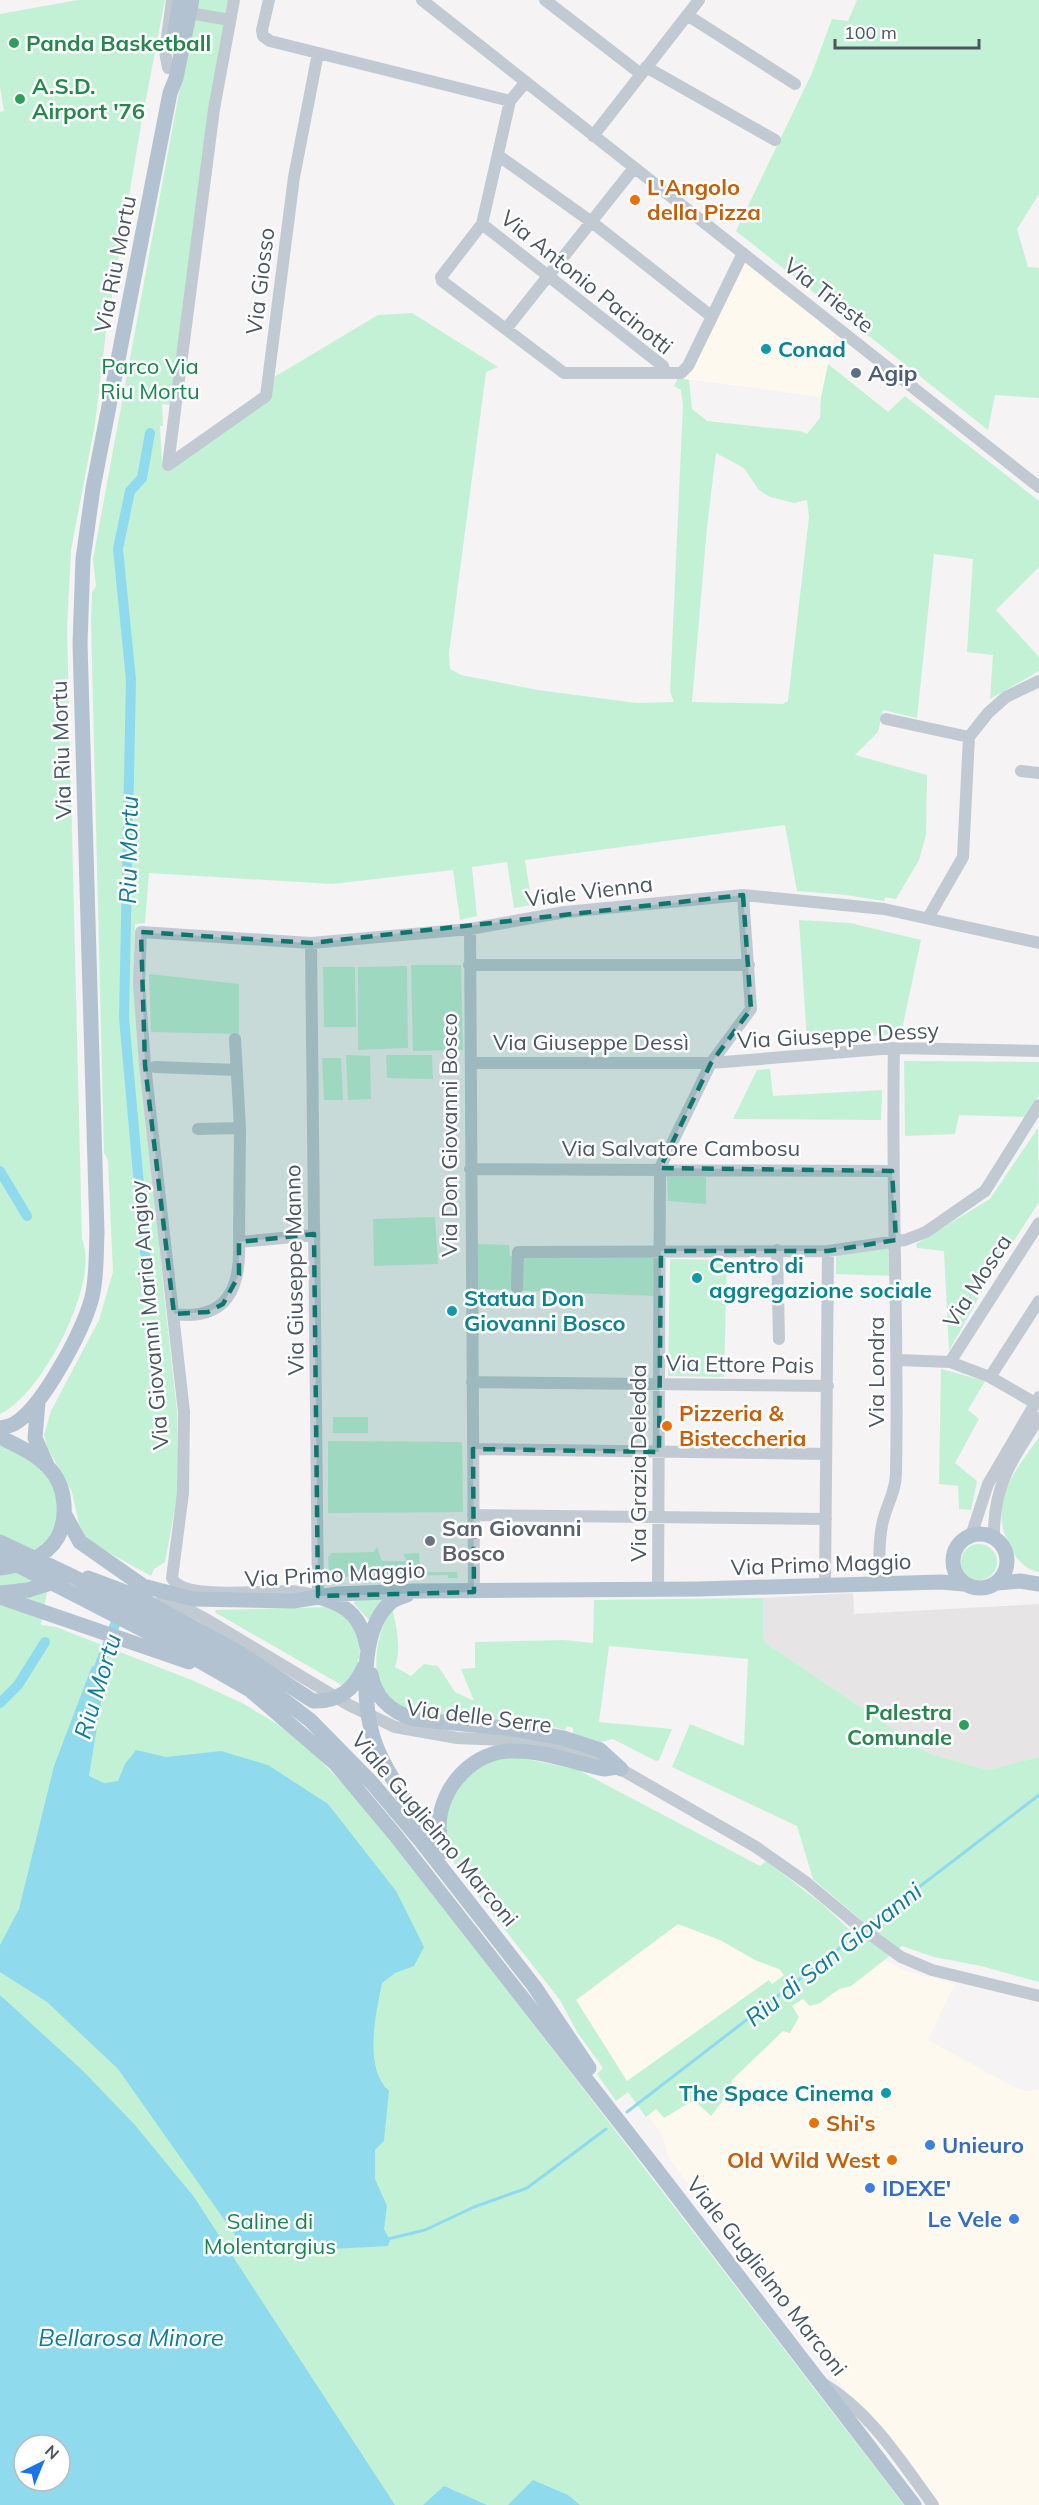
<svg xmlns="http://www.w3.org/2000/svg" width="1039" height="2505" viewBox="0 0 1039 2505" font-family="Mulish,sans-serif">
  <rect width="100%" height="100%" fill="#f5f3f3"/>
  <path fill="#fdf9ef" d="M743,253L836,330L821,397L678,378Z
    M678,1924L720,1940L757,1961L779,1969L820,2003L832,1992L851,1986L885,1960L903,1970L955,1984L928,2040L1012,2086L1027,2091L1039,2090V2505H928L853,2400L732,2246L668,2156L662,2135L631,2091L576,2000Z"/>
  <path fill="#e6e4e5" d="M853,1593L854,1614L1039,1604V1757L988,1770L930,1754L764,1642L763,1598Z"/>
  <path fill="#c3f1d5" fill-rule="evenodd" d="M78,0H165L141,125L106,332L95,424L71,550L67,628L82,1239C101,1283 40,1397 0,1414V112L4,111L0,87V14Z
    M200,0H233L171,405L162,404L163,426H160L162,464L176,465L269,400L271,379L378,315L412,313L498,367L486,372L449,653L450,669L461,675L538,690L636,703L674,702L670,692L683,405L681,390L674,386L678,378L689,380L692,409L707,421L800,431L807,434L820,418L821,397L828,364L888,412L905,396L1039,501V567L996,610L1039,657V671L990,699L993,655L967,652L973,559L934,554L917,718L883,710L878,732L855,755L927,775L926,835L919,860L896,899L885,897L884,901L846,895L797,891L785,825L525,860L532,905L514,908L507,862L472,867L477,916L460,920L453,870L332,884L149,873L145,923L135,924L134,972L164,1294L177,1411L178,1492L165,1562L154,1569L151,1576L95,1545L85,1536L79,1524L72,1492L47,1447L44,1435L51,1411L99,1320L113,1272L108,1160L104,1153L91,621L92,592L96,586L93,559L183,71ZM716,453L744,468L759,490L770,497L794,503L807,500L809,517L788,701L783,704L692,702L707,527Z
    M857,0H1039V194L1017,229L1028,267L1039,268V398L995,395L988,430L736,231L812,73L832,19L848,21Z
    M799,920L850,923L921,940L901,1034L807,1040Z
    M411,965H461L463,1050L413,1051Z
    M407,966L408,1048L358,1050V967Z
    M323,967H355L356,1027H324Z
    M149,974L239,984V1034L151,1032Z
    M346,1055L370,1056L371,1099L348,1100Z
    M386,1055H432L433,1079L387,1078Z
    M322,1058H341L343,1100H324Z
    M904,1061L1039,1062V1095L1026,1117L959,1115L955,1134L905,1136Z
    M770,1069L773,1096L882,1090L881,1120L733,1119L757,1070Z
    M1038,1128L1039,1202L991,1276L949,1351L944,1251L917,1248L916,1244L990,1199Z
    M667,1177H706V1204L668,1201Z
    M435,1217L438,1264L374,1266L373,1219Z
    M478,1244L509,1245L510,1256L654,1257V1296L478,1289Z
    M892,1246L893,1276L836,1274V1254Z
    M670,1259L727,1260L724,1377L668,1376Z
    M941,1369L985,1381L968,1410L979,1419L955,1463L977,1481L971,1510L959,1509L958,1486L939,1484Z
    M333,1417H368V1433H333Z
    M1039,1437V1572C1027,1571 1017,1560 1011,1549C986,1501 1014,1474 1039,1437Z
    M328,1441L462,1442L463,1512L328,1513Z
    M0,1445C16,1453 34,1461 46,1475C62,1492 64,1527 46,1543C38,1550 26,1552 16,1555L48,1587L41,1625L56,1627L194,1681L242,1703L279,1725L307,1746L372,1815L904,2505H0ZM24,2445H60V2481H24Z
    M961 1562a18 18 0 1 1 36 0a18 18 0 1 1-36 0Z
    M377,1547L382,1561H407L403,1554L419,1553L420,1572H457L458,1578H448V1575L329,1577L328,1557L332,1553L374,1552Z
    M381,1597L384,1600L370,1621L354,1604L355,1601Z
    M763,1598L764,1642L930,1754L988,1770L1039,1757V1982L981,1966L934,1957L902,1946L851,1986L839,1989L820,2003L810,2006L803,1999L792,2006L799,2017L790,2033L783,2031L731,2081L734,2086L711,2116L694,2100L664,2118L656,2109L646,2117L628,2092L616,2101L597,2074L603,2068L577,2032L560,2000L458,1870L448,1851L444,1827L456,1786L486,1762L517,1757L578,1770L760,1866L766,1861L822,1904L851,1931L861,1920L813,1879L797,1826L672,1767L690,1724L744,1746L748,1659L609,1646L599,1722L672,1729L659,1760L656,1761L613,1739L597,1743L573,1734V1728L567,1726L565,1730L541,1724L535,1729C506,1725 477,1721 448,1717C437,1716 423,1716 412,1712C364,1697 372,1642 392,1607C396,1626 402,1648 395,1667L411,1676L424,1664L438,1666L455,1692L474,1701L461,1669L475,1668V1642L564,1640L593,1643L594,1600ZM678,1924L720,1940L757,1961L779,1969L784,1975L772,1984L769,1980L627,2081L576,2000Z
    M330,1607L347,1613C363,1649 366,1653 345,1687L216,1613L215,1610Z"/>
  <path fill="#90daee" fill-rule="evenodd" d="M92,1666L106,1671L89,1776L104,1783L118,1781L125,1764L136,1750L166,1757L221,1751L268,1765L328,1804L396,1891L424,1947L414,1966L395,1973L382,1983C376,2014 363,2067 389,2091L384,2141L375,2150V2179L387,2206L384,2229L390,2240L388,2246L314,2250L240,2242L118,2069L47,2002L0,1972V1945L19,1909L54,1766Z
    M0,1995L82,2070L135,2125L194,2197L395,2505H0ZM24,2445H60V2481H24Z
    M533,2480L568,2495L580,2505H508Z
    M444,2486L487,2505H423Z"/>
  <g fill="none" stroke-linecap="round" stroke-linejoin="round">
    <path stroke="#90daee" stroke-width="3" d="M867,1927L1039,1795
      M627,2112L862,1931
      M388,2239L425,2230L474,2207L527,2188L606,2129"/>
    <path stroke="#90daee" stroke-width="10" d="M0,1171L27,1216
      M147,1273L124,1018L131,680L118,549L130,491L142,478L150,433
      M94,1681L120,1611
      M0,1703L18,1685L45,1642"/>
    <path stroke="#c1cad2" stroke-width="12" d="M269,0L262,30L263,36L270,41L510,101
      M422,0L1039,487
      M545,0L641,74
      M189,13L230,20
      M687,15L795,84
      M646,67L775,140
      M168,68L165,52L172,0
      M525,83L510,101L482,224L441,277L442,281L564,373H681L688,366L743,253
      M593,136L699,0
      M499,156L593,223L711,316
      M482,224L663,366L665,373
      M506,329L634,168
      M168,465L214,109L234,0
      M168,465L266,396L294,177L318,53
      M886,719L969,737
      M1021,771L1039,773
      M928,918L963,857L969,737L988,713L1006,697L1039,681
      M470,929L474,1592
      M311,943L318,1596C309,1594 300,1591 290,1591C266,1590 183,1601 172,1578L183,1493L184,1412L145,1065L139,984L141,932L311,943L470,929L565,912L743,895L884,909L1039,943
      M469,965H749
      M235,1039L240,1128L239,1242L314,1235
      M471,1063H711L894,1048L1039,1051
      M155,1067L237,1070
      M198,1129L240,1128
      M470,1169L892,1171
      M777,1250L779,1339
      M517,1288L518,1252L828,1251L905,1240L926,1232L985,1191L1039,1105
      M174,1314C227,1321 241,1288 239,1242
      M898,1360L950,1362L990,1377L1035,1403
      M950,1362L1039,1223
      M990,1377L1039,1301
      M472,1382L828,1386
      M473,1449L826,1454
      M473,1515L826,1519
      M971,1536L988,1484L1039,1397
      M994,1537C993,1486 1012,1459 1039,1418
      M880,1585C879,1565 878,1540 883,1521C887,1504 896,1491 896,1473C899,1331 891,1190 894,1048
      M825,1586L828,1251
      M658,1590L660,1168L711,1063L751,1009L743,895
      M161,1595L204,1618L349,1705L395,1727L457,1738L530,1741L579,1753L617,1767L756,1847L807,1883L856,1924L901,1957L932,1970L1039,1996
      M822,2383C870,2411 901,2461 933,2505"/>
    <path stroke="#b3c2d1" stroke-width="15" d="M173,44L180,0
      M38,1402L35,1438L47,1465
      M0,1428C6,1427 12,1426 17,1422C44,1404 84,1329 92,1297C97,1277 96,1254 97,1233L80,643L83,559L93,488L170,93L176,78L192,0
      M0,1437C16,1445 35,1453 48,1467C58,1477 63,1490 64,1504C67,1546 38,1563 0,1568
      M65,1515L80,1542L143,1586L193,1599L293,1601L337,1594L414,1591L699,1589L941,1582L964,1584
      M953 1561a27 27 0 1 1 54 0a27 27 0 1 1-54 0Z
      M0,1542L74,1577L206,1648L257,1680L310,1720L372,1783L420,1840L534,1986L589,2068
      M0,1556L163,1640L250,1690L335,1763L396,1836L653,2165L914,2505
      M88,1578L136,1596L238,1652L313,1701C338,1702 354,1690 364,1667
      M997,1583L1020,1581L1039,1584
      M0,1593L28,1590L57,1581
      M407,1595C401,1597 394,1599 390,1603C359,1630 362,1707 375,1743C386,1774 419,1819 437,1849
      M0,1597L189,1662
      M322,1598C349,1606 362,1619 367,1647
      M371,1674C375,1698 390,1711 413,1719L513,1729L563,1738L600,1750L621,1769
      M442,1852C441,1843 439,1834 439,1825C441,1786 474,1750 514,1751C544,1751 575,1763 604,1769L617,1767"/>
  </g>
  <path fill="#0f766e" fill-opacity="0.2" stroke="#0f766e" stroke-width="4.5" stroke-dasharray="12 8" stroke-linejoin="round" d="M743,895L751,1009L711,1063L660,1168L892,1171L896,1240L828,1251H661L659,1452L473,1449L474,1592L318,1596L314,1234L239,1242V1275L223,1304L208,1312L174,1314L145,1065L141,932L311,943Z"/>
  <g fill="#2e9e5b" stroke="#fff" stroke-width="2">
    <circle cx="14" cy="43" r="6"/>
    <circle cx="20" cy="99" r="6"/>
    <circle cx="964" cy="1725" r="6"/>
  </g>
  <g fill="#e8710a" stroke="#fff" stroke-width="2">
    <circle cx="635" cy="200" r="6"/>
    <circle cx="667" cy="1426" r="6"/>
    <circle cx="814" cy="2123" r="6"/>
    <circle cx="892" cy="2160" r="6"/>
  </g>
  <g fill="#0f9aa8" stroke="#fff" stroke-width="2">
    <circle cx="766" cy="349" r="6"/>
    <circle cx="697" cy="1278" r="6"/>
    <circle cx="452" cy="1311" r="6"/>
    <circle cx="886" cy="2093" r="6"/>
  </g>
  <circle fill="#5c6f8a" stroke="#fff" stroke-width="2" cx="856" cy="373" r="6"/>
  <circle fill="#6b7280" stroke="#fff" stroke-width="2" cx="430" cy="1541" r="6"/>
  <g fill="#3f7fe0" stroke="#fff" stroke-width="2">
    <circle cx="930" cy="2145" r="6"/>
    <circle cx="870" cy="2188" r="6"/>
    <circle cx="1014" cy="2219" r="6"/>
  </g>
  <g text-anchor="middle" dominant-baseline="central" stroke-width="5" stroke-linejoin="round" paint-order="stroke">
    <g font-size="22" font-weight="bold" fill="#27864d" stroke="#fff" text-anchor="start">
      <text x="26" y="43">Panda Basketball</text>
      <text x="32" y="86">A.S.D.<tspan x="32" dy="25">Airport '76</tspan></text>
      <text x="952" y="1712" text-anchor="end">Palestra<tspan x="952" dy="25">Comunale</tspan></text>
    </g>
    <g font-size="22" font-weight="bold" fill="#c56008" stroke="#fff" text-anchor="start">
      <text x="647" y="187">L'Angolo<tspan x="647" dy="25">della Pizza</tspan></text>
      <text x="679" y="1413">Pizzeria &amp;<tspan x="679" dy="25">Bisteccheria</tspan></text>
      <text x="826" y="2123">Shi's</text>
      <text x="880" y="2160" text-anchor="end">Old Wild West</text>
    </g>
    <g font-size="22" fill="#4a5661" stroke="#fff">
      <text transform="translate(115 264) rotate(-79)">Via Riu Mortu</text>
      <text transform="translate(260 281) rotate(-83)">Via Giosso</text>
      <text transform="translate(587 282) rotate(39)">Via Antonio Pacinotti</text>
      <text transform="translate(829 295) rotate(38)">Via Trieste</text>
      <text transform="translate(61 750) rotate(-92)">Via Riu Mortu</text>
      <text transform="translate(589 891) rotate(-7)">Viale Vienna</text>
      <text transform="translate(838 1035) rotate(-3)">Via Giuseppe Dessy</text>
      <text x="591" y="1042">Via Giuseppe Dessì</text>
      <text transform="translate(449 1135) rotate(-90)">Via Don Giovanni Bosco</text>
      <text x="681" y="1148">Via Salvatore Cambosu</text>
      <text transform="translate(294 1270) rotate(-91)">Via Giuseppe Manno</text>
      <text transform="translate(977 1281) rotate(-57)">Via Mosca</text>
      <text transform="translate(149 1315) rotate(-95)">Via Giovanni Maria Angioy</text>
      <text transform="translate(740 1364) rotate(1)">Via Ettore Pais</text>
      <text transform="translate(876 1372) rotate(-90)">Via Londra</text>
      <text transform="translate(638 1463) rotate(-90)">Via Grazia Deledda</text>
      <text transform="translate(821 1564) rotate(-2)">Via Primo Maggio</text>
      <text transform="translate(335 1574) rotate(-3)">Via Primo Maggio</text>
      <text transform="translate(479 1716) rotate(7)">Via delle Serre</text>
      <text transform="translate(435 1829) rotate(50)">Viale Guglielmo Marconi</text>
      <text transform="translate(767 2276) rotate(52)">Viale Guglielmo Marconi</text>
    </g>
    <g font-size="22" font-weight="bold" fill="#0d838f" stroke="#fff" text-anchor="start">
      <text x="778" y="349">Conad</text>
      <text x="709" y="1265">Centro di<tspan x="709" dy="25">aggregazione sociale</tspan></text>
      <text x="464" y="1298">Statua Don<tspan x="464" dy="25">Giovanni Bosco</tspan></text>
      <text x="874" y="2093" text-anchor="end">The Space Cinema</text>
    </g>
    <g font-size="22" fill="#17864f" stroke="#fff">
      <text x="150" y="366">Parco Via<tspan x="150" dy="25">Riu Mortu</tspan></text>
      <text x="270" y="2221">Saline di<tspan x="270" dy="25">Molentargius</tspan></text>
    </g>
    <g font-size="22" font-weight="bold" fill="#4e5e75" stroke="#fff" text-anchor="start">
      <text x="868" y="373">Agip</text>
    </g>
    <g font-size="22" font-weight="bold" fill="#5b616d" stroke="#fff" text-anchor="start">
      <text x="442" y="1528">San Giovanni<tspan x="442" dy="25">Bosco</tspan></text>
    </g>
    <g font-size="22" font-weight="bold" fill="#366cbe" stroke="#fff" text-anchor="start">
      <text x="942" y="2145">Unieuro</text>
      <text x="882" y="2188">IDEXE'</text>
      <text x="1002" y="2219" text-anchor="end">Le Vele</text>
    </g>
    <g font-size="24" font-style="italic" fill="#0c7c9b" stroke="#fff">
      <text transform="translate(128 850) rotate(-89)">Riu Mortu</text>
      <text transform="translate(97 1686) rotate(-73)">Riu Mortu</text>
      <text transform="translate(833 1954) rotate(-38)">Riu di San Giovanni</text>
      <text x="131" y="2337">Bellarosa Minore</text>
    </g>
  </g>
  <g transform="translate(42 2463) rotate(43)"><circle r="28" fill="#ffffff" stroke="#b7bbc0" stroke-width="1.5"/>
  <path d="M0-4.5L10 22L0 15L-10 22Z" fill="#1a73e8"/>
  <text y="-9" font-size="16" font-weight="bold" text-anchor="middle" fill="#4a5661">N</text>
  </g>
  <path d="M835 39v9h144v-9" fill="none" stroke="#4a5661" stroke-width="3"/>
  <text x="844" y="39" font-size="18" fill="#4a5661" stroke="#ffffff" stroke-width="4.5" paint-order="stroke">100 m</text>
</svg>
